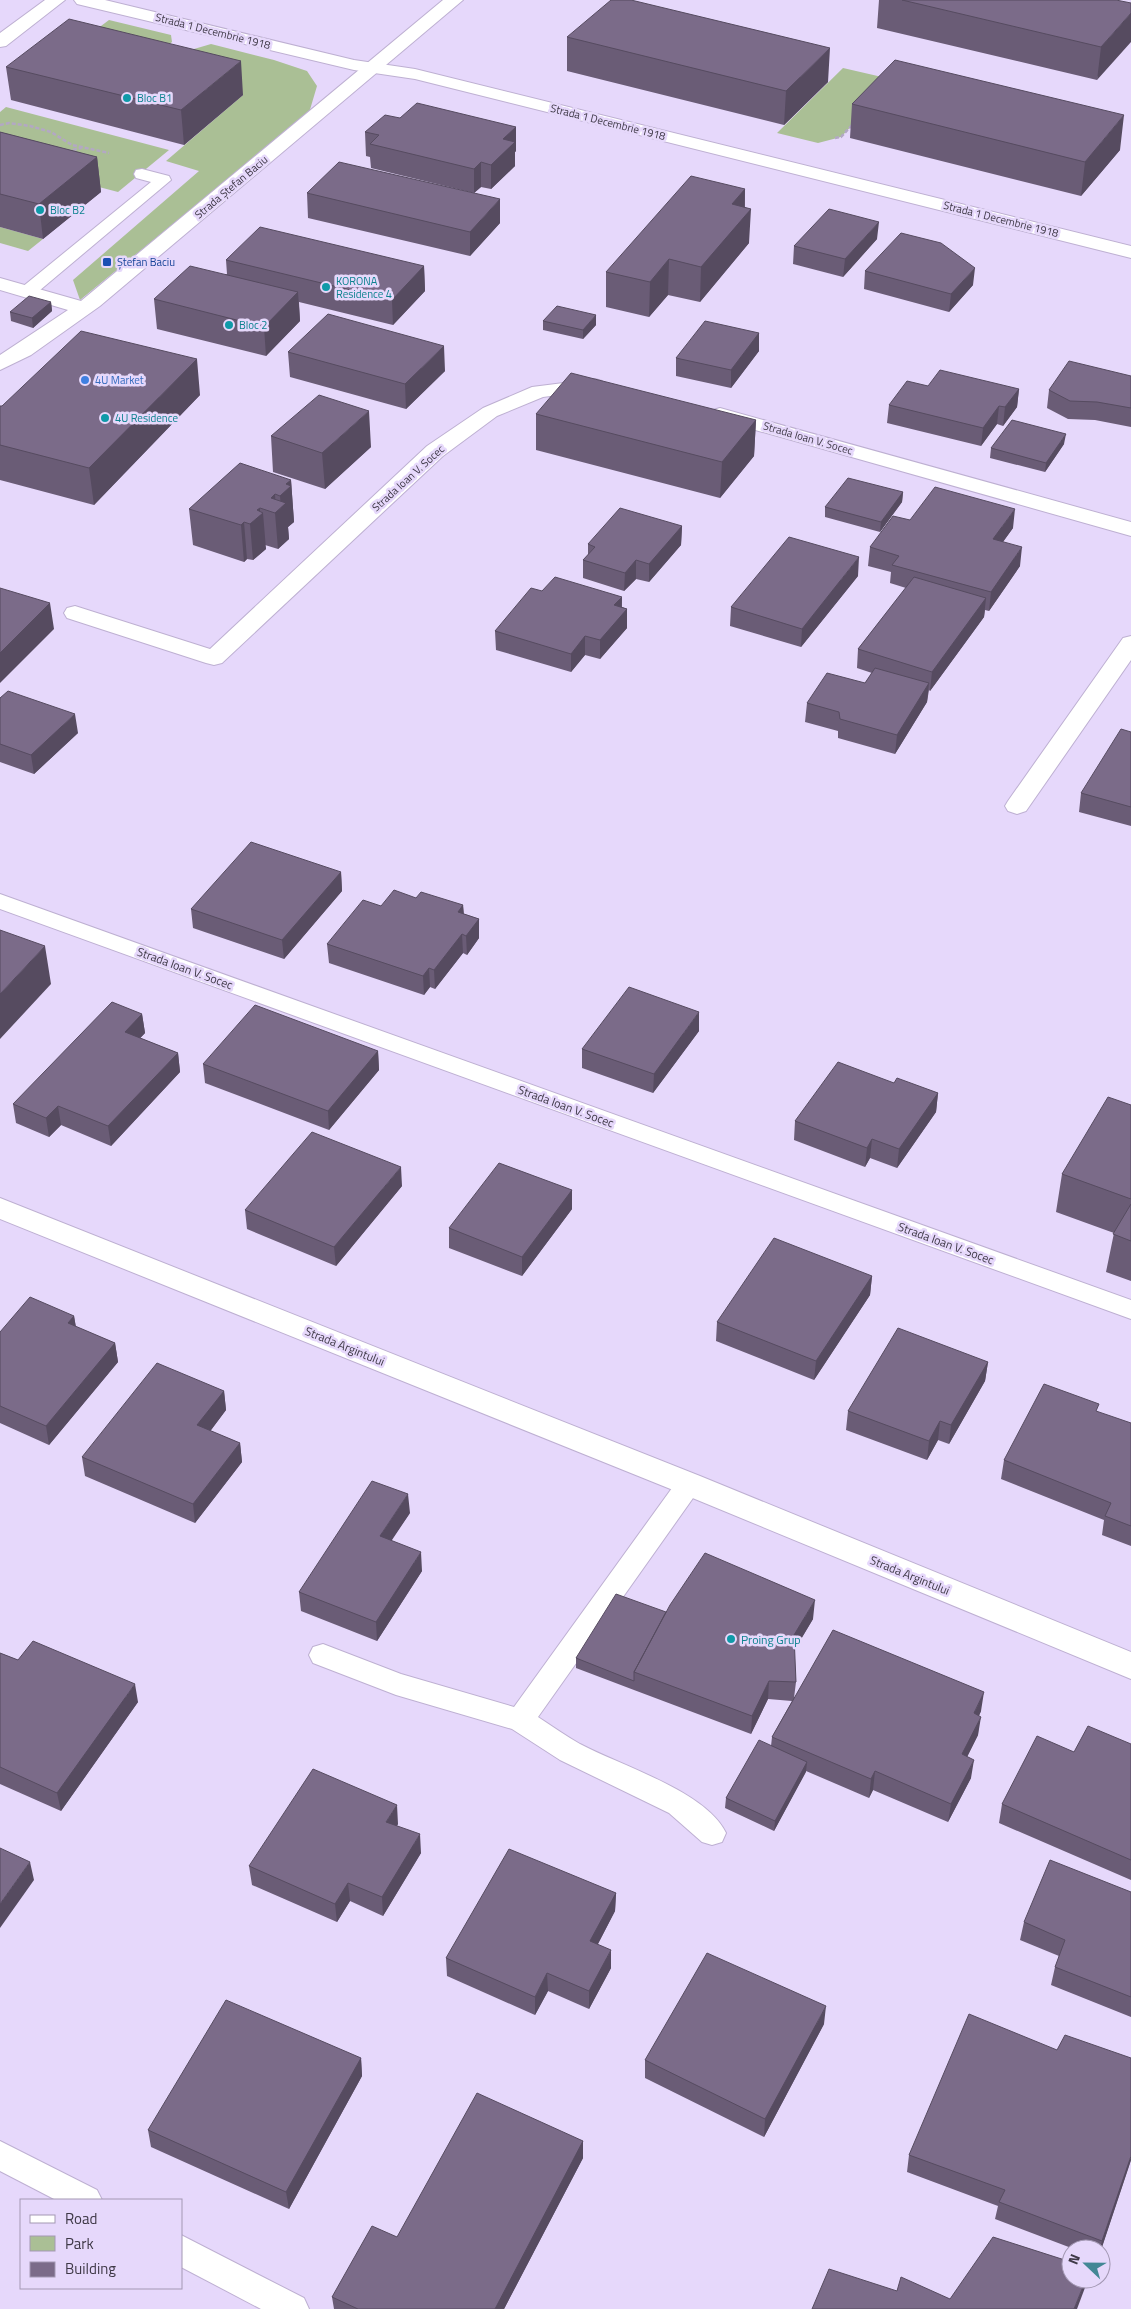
<svg xmlns="http://www.w3.org/2000/svg" width="1131" height="2309" viewBox="0 0 1131 2309" font-family="'Titillium Web',sans-serif">
  <rect width="100%" height="100%" fill="#e6d8fb"/>
  <path fill="#aabf95" d="M109,20L171,35L172,42L137,69L93,32Z
    M211,44L274,60L307,71L317,86L309,113L80,300L73,280L199,171L166,161L243,95L162,75L194,49Z
    M843,68L895,80L841,137L818,143L777,133Z
    M6,107L169,150L118,192L0,161V112Z
    M0,227L43,239L28,251L0,243Z"/>
  <g fill="none" stroke-linecap="round" stroke-linejoin="round">
    <g stroke="#beb0d2" stroke-width="2">
      <path id="service" d="M142,169L169,176L171,180L33,296H21L18,292L21,288L151,182L136,178L134,174L136,170Z
        M0,894L1131,1300V1319L0,909Z
        M689,1474L698,1477L702,1484L698,1491L538,1717C552,1726 566,1736 580,1744C621,1766 706,1791 726,1833L722,1842L712,1845L702,1842L669,1813L560,1760L512,1729L396,1695L313,1663L309,1655L313,1647L323,1644L401,1674L514,1707L680,1477Z
        M0,2141L97,2190L102,2200H56L0,2171Z
        M181,2235L304,2298L309,2309H261L181,2267Z"/>
    </g>
    <g stroke="#beb0d2" stroke-width="2">
      <path id="minor" d="M45,0H65L6,46L0,47V33Z
        M443,0H463L100,306L31,355L0,370V355L68,310L0,290V278L81,301Z
        M595,379L602,381L605,385L602,389L543,397L497,416L443,456L222,663L214,665L206,663L67,618L64,613L67,608L75,606L210,649L427,446L483,408L532,387Z
        M720,408L1131,522V536L713,418L709,414L713,410Z
        M1131,636V660L1026,811L1017,814L1008,811L1005,806L1008,801L1123,638Z
        M0,1198L700,1476L1131,1652V1679L678,1492L0,1219Z"/>
    </g>
    <g stroke="#beb0d2" stroke-width="2">
      <path id="tertiary" d="M74,0H105L354,60L415,69L1131,246V258L415,79L354,70L77,4Z"/>
    </g>
    <path stroke="#b3a8c4" stroke-width="2.5" stroke-dasharray="4 2" stroke-linecap="butt" d="M0,125L9,123L30,126L51,132L72,145L109,153
      M835,138L841,137L853,124
      M67,151L81,148"/>
    <use href="#service" fill="#fff" fill-rule="evenodd"/>
    <use href="#minor" fill="#fff" fill-rule="evenodd"/>
    <use href="#tertiary" fill="#fff" fill-rule="evenodd"/>
  </g>
  <path fill="#6a5c76" d="M879,0H1116L1097,80L877,28Z
    M567,37L828,82L784,125L567,71Z
    M6,67L243,95L184,145L11,100Z
    M852,104L1120,150L1081,196L850,138Z
    M400,118L516,127V151L515,152V166L491,189L481,187L474,193L371,168L370,157L366,156L365,132Z
    M0,132L97,157L101,192L43,239L0,227Z
    M745,189V207L749,243L700,302L668,295L649,317L606,307V272Z
    M307,193L500,223L470,256L308,218Z
    M877,239L843,277L793,264L794,246Z
    M226,260L424,266L425,291L393,325L299,302L300,321L266,356L157,329L154,299L227,274Z
    M865,271L973,285L949,312L864,289Z
    M51,302L52,311L33,328L11,321L10,312Z
    M543,321L596,325L583,339L543,330Z
    M759,333V351L731,388L676,376V358Z
    M288,352L445,371L406,409L290,377Z
    M1131,376V427L1095,420L1068,419L1047,408L1049,390Z
    M928,386L1019,389L1017,407L1003,426L997,424L981,446L887,423L889,405Z
    M200,395L94,505L0,480V406Z
    M536,414L756,420L754,456L720,498L536,450Z
    M271,436L371,447L325,489L273,472Z
    M1064,444L1045,472L990,458L991,448Z
    M291,480L294,522L288,527L289,539L278,549L265,545L266,549L253,560L247,559L244,562L193,545L189,509Z
    M903,492L902,502L880,532L825,517V507Z
    M910,520L1013,528L1003,542L1020,566L989,611L985,610L984,617L930,691L929,690L927,702L895,754L838,738V731L805,722L807,703L865,683L872,673L857,668L858,649L906,588L890,583L891,572L868,566L870,547Z
    M682,526L681,545L649,582L636,579L624,591L583,578V560L588,555V544Z
    M858,576L801,647L730,626L731,607Z
    M542,591L622,597V607L627,609V628L600,659L585,655L571,672L496,650L495,631Z
    M0,698L78,733L34,774L0,762Z
    M1131,732V826L1079,812L1081,793Z
    M341,872L342,891L284,959L193,928L191,909Z
    M416,898L463,905L464,914L479,919V938L467,955L463,953L435,989L430,987L424,995L329,963L327,944L381,906Z
    M142,1014L145,1033L140,1038L178,1053L180,1072L111,1146L61,1125L49,1137L16,1123L13,1104Z
    M699,1031L653,1093L582,1068V1049Z
    M378,1051L379,1070L329,1130L205,1083L203,1064Z
    M894,1083L938,1093L936,1112L897,1168L870,1158L865,1167L794,1140L795,1121Z
    M1131,1105V1281L1106,1272L1114,1233L1056,1212L1062,1174Z
    M402,1186L336,1266L247,1229L245,1210Z
    M572,1190V1209L522,1276L449,1248V1228Z
    M872,1276L870,1295L814,1380L716,1341L717,1322Z
    M74,1316L76,1327L115,1343L118,1362L49,1445L0,1423V1332Z
    M988,1362L985,1381L949,1444L938,1440L927,1460L846,1430L848,1411Z
    M224,1391L226,1410L210,1431L240,1443L242,1462L195,1523L85,1476L82,1457Z
    M1131,1423V1546L1102,1535L1104,1520L1001,1479L1004,1460Z
    M410,1513L391,1540L422,1571L377,1641L301,1611L299,1592Z
    M666,1612L813,1619L794,1651L796,1682L794,1698L981,1711L979,1716L978,1735L967,1757L971,1778L948,1822L873,1790L869,1798L806,1771L774,1831L725,1808L726,1798L771,1746L772,1737L792,1701L768,1699L751,1734L634,1690L576,1668V1658Z
    M0,1653L18,1660L138,1702L61,1811L0,1784Z
    M1131,1744V1880L999,1823L1002,1804L1074,1752Z
    M398,1824L397,1826L421,1853L383,1916L350,1901L337,1922L252,1885L249,1866Z
    M1131,1892V2017L1051,1985L1055,1967L1059,1956L1020,1940L1024,1922Z
    M616,1893L615,1911L598,1944L611,1968L589,2009L548,1991L535,2015L447,1976L446,1958Z
    M824,2024L764,2137L645,2078V2060Z
    M361,2058L362,2076L289,2209L151,2147L148,2130Z
    M583,2141V2158L504,2309H334L332,2297L397,2237Z
    M909,2155L1131,2160L1101,2250V2249H1074L995,2219L998,2206L907,2172Z"/>
  <path fill="#564b60" d="M1131,13V42L1097,80L1101,47Z
    M830,48L828,82L784,125L786,91Z
    M241,61L243,95L184,145L181,110Z
    M1124,115L1120,150L1081,196L1085,162Z
    M516,127V151L515,152V166L491,189V165L503,139Z
    M97,157L101,192L43,239L39,204Z
    M481,162V187L474,193V169Z
    M745,189L744,216L751,209L749,243L700,302L701,267L732,204Z
    M500,199V223L470,256V232Z
    M879,222L877,239L843,277L845,259Z
    M669,259L668,295L649,317L650,282Z
    M424,266L425,291L393,325L392,300Z
    M975,268L973,285L949,312L951,294Z
    M298,292L300,321L266,356L264,327Z
    M51,302L52,311L33,328L32,318Z
    M596,315V325L583,339V330Z
    M759,333V351L731,388V370Z
    M444,346L445,371L406,409L405,384Z
    M197,359L200,395L94,505L89,468Z
    M1019,389L1017,407L1003,426L1005,407Z
    M999,406L997,424L981,446L983,428Z
    M369,411L371,447L325,489L322,453Z
    M756,420L754,456L720,498L722,462Z
    M1066,434L1064,444L1045,472L1046,463Z
    M291,480L294,522L288,527L289,539L278,549L275,513L271,498L275,494L276,512L281,508L280,496L286,484Z
    M903,492L902,502L880,532L881,522Z
    M260,508V515L263,513L266,549L253,560L250,524L257,510Z
    M1015,509L1013,528L991,558L993,539Z
    M244,522L247,559L244,562L241,525Z
    M682,526L681,545L649,582V564Z
    M1022,547L1020,566L989,611L991,592Z
    M859,557L858,576L801,647L802,629Z
    M636,560V579L624,591L625,573Z
    M622,597L621,615L627,609V628L600,659V640L614,605Z
    M986,598L984,617L930,691L932,672Z
    M50,603L54,629L0,683V653Z
    M585,636V655L571,672V654Z
    M929,683L927,702L895,754L897,735Z
    M75,714L78,733L34,774L31,755Z
    M341,872L342,891L284,959L282,940Z
    M463,905L464,924L458,912Z
    M479,919V938L467,955L466,936Z
    M462,934L463,953L435,989L434,970Z
    M45,946L51,984L0,1039V994Z
    M429,968L430,987L424,995L423,976Z
    M699,1012V1031L653,1093L654,1074Z
    M142,1014L145,1033L128,1051L125,1032Z
    M378,1051L379,1070L329,1130L328,1111Z
    M178,1053L180,1072L111,1146L108,1126Z
    M938,1093L936,1112L897,1168L899,1149Z
    M58,1106L61,1125L49,1137L46,1118Z
    M872,1139L870,1158L865,1167L867,1148Z
    M401,1167L402,1186L336,1266L334,1247Z
    M572,1190V1209L522,1276V1257Z
    M872,1276L870,1295L814,1380L816,1361Z
    M74,1316L77,1335L68,1323Z
    M115,1343L118,1362L49,1445L46,1426Z
    M988,1362L985,1381L949,1444L951,1425Z
    M224,1391L226,1410L200,1445L197,1425Z
    M940,1421L938,1440L927,1460L929,1441Z
    M240,1443L242,1462L195,1523L193,1504Z
    M408,1494L410,1513L382,1555L380,1536Z
    M421,1552L422,1571L377,1641L376,1622Z
    M815,1600L813,1619L792,1654L794,1635Z
    M769,1681L768,1699L751,1734L752,1716Z
    M135,1684L138,1702L61,1811L57,1793Z
    M984,1692L981,1711L971,1732L974,1713Z
    M981,1717L978,1735L959,1773L962,1754Z
    M974,1760L971,1778L948,1822L951,1804Z
    M807,1762L806,1772L774,1831L775,1821Z
    M875,1771L873,1790L869,1798L871,1779Z
    M397,1805L398,1824L387,1840L386,1822Z
    M420,1834L421,1853L383,1916L382,1897Z
    M30,1862L34,1880L0,1928V1904Z
    M348,1883L350,1901L337,1922L335,1904Z
    M616,1893L615,1911L590,1959V1941Z
    M611,1950V1968L589,2009V1991Z
    M547,1973L548,1991L535,2015V1997Z
    M826,2006L824,2024L764,2137L765,2119Z
    M361,2058L362,2076L289,2209L286,2192Z
    M583,2141V2158L504,2309H495Z
    M1131,2156V2160L1101,2250L1100,2249L1102,2241Z
    M1086,2279H1087L1086,2285L1077,2309H1074Z"/>
  <path fill="#7b6b89" stroke="#564b60" d="M611,0H631L830,48L786,91L567,37Z
    M902,0H1116L1131,3V13L1101,47Z
    M69,19L241,61L181,110L6,67Z
    M895,60L1124,115L1085,162L852,104Z
    M417,103L516,127L503,139L515,142L491,165L481,162L474,169L370,144L379,135L365,132L385,115L400,118Z
    M0,132L97,157L39,204L0,194Z
    M339,162L500,199L470,232L307,193Z
    M691,176L745,189L732,204L751,209L701,267L669,259L650,282L606,272Z
    M829,209L879,222L845,259L794,246Z
    M260,227L424,266L392,300L226,260Z
    M901,233L941,243L975,268L951,294L865,271Z
    M190,266L298,292L264,327L154,299Z
    M29,296L51,302L32,318L10,312Z
    M557,306L596,315L583,330L543,321Z
    M328,314L444,346L405,384L288,352Z
    M705,321L759,333L731,370L676,358Z
    M81,331L197,359L89,468L0,445V406H2Z
    M1069,361L1131,376V408L1097,402L1070,401L1049,390Z
    M940,370L1019,389L1005,407L999,406L983,428L889,405L907,381L928,386Z
    M571,373L756,420L722,462L536,414Z
    M319,395L369,411L322,453L271,436Z
    M1012,420L1066,434L1046,463L991,448Z
    M240,463L291,480L286,484L291,486L280,496L275,494L271,498L286,503L275,513L260,508L257,510L263,513L250,524L244,522L241,525L189,509Z
    M848,478L903,492L881,522L825,507Z
    M935,487L1015,509L993,539L1022,547L991,592L892,565L899,556L870,547L893,516L910,520Z
    M620,508L682,526L649,564L636,560L625,573L583,560L595,547L588,544Z
    M789,537L859,557L802,629L731,607Z
    M555,577L622,597L614,605L627,609L600,640L585,636L571,654L495,631L531,588L542,591Z
    M914,577L986,598L932,672L858,649Z
    M0,588L50,603L0,653Z
    M875,668L929,683L897,735L840,719L839,712L807,703L827,673L865,683Z
    M8,691L75,714L31,755L0,744V698Z
    M1121,729L1131,732V807L1081,793Z
    M251,842L341,872L282,940L191,909Z
    M394,890L416,898L421,892L463,905L458,912L479,919L466,936L462,934L434,970L429,968L423,976L327,944L363,900L381,906Z
    M0,930L45,946L0,994Z
    M629,987L699,1012L654,1074L582,1049Z
    M112,1002L142,1014L125,1032L178,1053L108,1126L58,1106L46,1118L13,1104Z
    M255,1005L378,1051L328,1111L203,1064Z
    M838,1062L894,1083L897,1078L938,1093L899,1149L872,1139L867,1148L795,1121Z
    M1108,1097L1131,1105V1199L1062,1174Z
    M312,1132L401,1167L334,1247L245,1210Z
    M499,1163L572,1190L522,1257L449,1228Z
    M1131,1204V1241L1113,1234Z
    M774,1238L872,1276L816,1361L717,1322Z
    M30,1297L74,1316L68,1323L115,1343L46,1426L0,1406V1332Z
    M898,1328L988,1362L951,1425L940,1421L929,1441L848,1411Z
    M157,1363L224,1391L197,1425L240,1443L193,1504L82,1457Z
    M1044,1384L1099,1404L1096,1411L1131,1423V1526L1105,1516L1111,1503L1004,1460Z
    M372,1481L408,1494L380,1536L421,1552L376,1622L299,1592Z
    M705,1553L815,1600L794,1635L796,1682L769,1681L752,1716L634,1672L670,1605Z
    M616,1594L666,1612L634,1672V1681L576,1658Z
    M833,1630L984,1692L974,1713L981,1717L962,1754L974,1760L951,1804L875,1771L871,1779L772,1737Z
    M33,1641L135,1684L57,1793L0,1767V1653L18,1660Z
    M1088,1726L1131,1744V1860L1002,1804L1037,1736L1074,1752Z
    M759,1740L807,1762L775,1821L726,1798Z
    M313,1769L397,1805L386,1822L420,1834L382,1897L348,1883L335,1904L249,1866Z
    M0,1848L30,1862L0,1904Z
    M509,1849L616,1893L590,1941L611,1950L589,1991L547,1973L535,1997L446,1958Z
    M1050,1860L1131,1892V1997L1055,1967L1065,1940L1024,1922Z
    M707,1953L826,2006L765,2119L645,2060Z
    M226,2000L361,2058L286,2192L148,2130Z
    M969,2014L1057,2050L1065,2035L1131,2058V2156L1102,2241L999,2202L1005,2190L909,2155Z
    M477,2093L583,2141L495,2309H358L332,2297L372,2226L397,2237Z
    M993,2237L1071,2262V2279H1086L1074,2309H812L829,2269L897,2291L901,2277L950,2299Z"/>
  <g fill="#0f9aa8" stroke="#e6d8fb" stroke-width="2">
    <circle cx="127" cy="98" r="5"/>
    <circle cx="40" cy="210" r="5"/>
    <circle cx="326" cy="287" r="5"/>
    <circle cx="229" cy="325" r="5"/>
    <circle cx="105" cy="418" r="5"/>
    <circle cx="731" cy="1639" r="5"/>
  </g>
  <rect fill="#1a4fb4" stroke="#e6d8fb" stroke-width="2" x="102" y="257" width="10" height="10" rx="2.5"/>
  <circle fill="#3f7fe0" stroke="#e6d8fb" stroke-width="2" cx="85" cy="380" r="5"/>
  <g text-anchor="middle" dominant-baseline="central" stroke-width="5" stroke-linejoin="round" paint-order="stroke">
    <g font-size="11" fill="#3f3947" stroke="#e6d8fb">
      <text transform="translate(213 31) rotate(14)">Strada 1 Decembrie 1918</text>
      <text transform="translate(608 122) rotate(14)">Strada 1 Decembrie 1918</text>
      <text transform="translate(231 187) rotate(-40)">Strada Ștefan Baciu</text>
      <text transform="translate(1001 219) rotate(14)">Strada 1 Decembrie 1918</text>
      <text transform="translate(808 438) rotate(16)">Strada Ioan V. Socec</text>
      <text transform="translate(408 478) rotate(-42)">Strada Ioan V. Socec</text>
    </g>
    <g font-size="11" fill="#0d838f" stroke="#e6d8fb" text-anchor="start">
      <text x="137" y="98">Bloc B1</text>
      <text x="50" y="210">Bloc B2</text>
      <text x="336" y="281">KORONA<tspan x="336" dy="13">Residence 4</tspan></text>
      <text x="239" y="325">Bloc 2</text>
      <text x="115" y="418">4U Residence</text>
    </g>
    <g font-size="11" fill="#164399" stroke="#e6d8fb" text-anchor="start">
      <text x="117" y="262">Ștefan Baciu</text>
    </g>
    <g font-size="11" fill="#366cbe" stroke="#e6d8fb" text-anchor="start">
      <text x="95" y="380">4U Market</text>
    </g>
    <g font-size="12" fill="#3f3947" stroke="#e6d8fb">
      <text transform="translate(185 968) rotate(20)">Strada Ioan V. Socec</text>
      <text transform="translate(566 1106) rotate(20)">Strada Ioan V. Socec</text>
      <text transform="translate(946 1243) rotate(20)">Strada Ioan V. Socec</text>
      <text transform="translate(345 1346) rotate(22)">Strada Argintului</text>
      <text transform="translate(910 1575) rotate(22)">Strada Argintului</text>
    </g>
    <g font-size="12" fill="#0d838f" stroke="#e6d8fb" text-anchor="start">
      <text x="741" y="1639">Proing Grup</text>
    </g>
  </g>
  <rect x="20" y="2199" width="162" height="90" fill="#e6d8fb" stroke="#a398b3"/>
  <rect x="30" y="2215" width="25" height="8" fill="#ffffff" stroke="#a398b3"/>
  <text x="65" y="2224" font-size="15" fill="#3f3947">Road</text>
  <rect x="30" y="2236" width="25" height="15" fill="#aabf95" stroke="#a398b3"/>
  <text x="65" y="2249" font-size="15" fill="#3f3947">Park</text>
  <rect x="30" y="2262" width="25" height="15" fill="#7b6b89" stroke="#a398b3"/>
  <text x="65" y="2274" font-size="15" fill="#3f3947">Building</text>
  <g transform="translate(1086 2264) rotate(292)"><circle r="24" fill="#e6d8fb" stroke="#a398b3"/>
  <path d="M0-4L9 19L0 12L-9 19Z" fill="#438795"/>
  <text y="-8" font-size="14" font-weight="bold" text-anchor="middle" fill="#3f3947">N</text>
  </g>
</svg>
